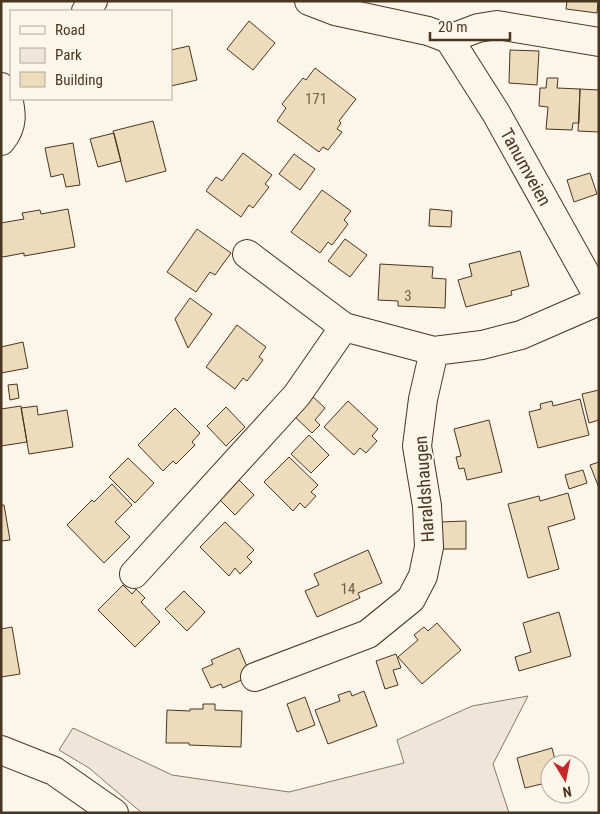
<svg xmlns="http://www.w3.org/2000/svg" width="600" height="814" viewBox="0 0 600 814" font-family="'Roboto Condensed',sans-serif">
  <rect width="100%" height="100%" fill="#fbf6e9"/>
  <path fill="#ede6d9" stroke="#887966" d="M528,696L493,764L509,813H142L89,768L59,750L73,728L172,775L289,792L404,763L397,740L472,706Z"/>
  <path fill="#ecdcbc" stroke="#4a3520" d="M567,1H598L597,13L566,9Z
    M249,21L275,43L253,70L227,49Z
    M189,46L197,80L171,86V50Z
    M510,50L539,51L537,85L509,83Z
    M315,68L356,99L339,121L341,123L337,129L342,132L328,150L323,147L319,152L277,121L286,108L282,104L303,78L306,80Z
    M547,78H558L557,88L580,89L579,123H573L572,130L546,129L548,107L539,106L540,88H546Z
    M580,89L599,90V132L578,131Z
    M153,121L166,171L126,182L113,131Z
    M114,133L121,161L98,167L90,139Z
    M73,143L80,185L66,187L63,174L51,177L45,148Z
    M243,153L272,175L265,184L269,187L253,208L249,205L241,217L206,191L216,177L222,181Z
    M294,154L315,169L300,190L279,174Z
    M590,173L597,194L574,202L567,180Z
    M322,190L351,211L344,220L348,224L332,245L328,242L320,253L291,232Z
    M68,209L75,247L24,256V253L3,257L1,255V223L24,219L22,213L40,210L41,214Z
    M430,209L452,211L451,227L429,226Z
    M197,229L231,253L215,275L210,272L196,292L167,272Z
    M345,239L367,255L350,277L328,261Z
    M520,251L529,286L511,291L512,295L466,307L458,280L472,276L469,264Z
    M380,264L433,267L432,278L446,279L445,308L398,306V301L378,300Z
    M190,298L212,314L188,348L175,319Z
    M237,325L266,347L259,357L263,360L247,381L243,378L235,389L206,367Z
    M23,342L28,368L1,373V347Z
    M17,384L19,398L10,400L8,385Z
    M599,390V420L589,423L582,394Z
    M311,395L325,408L315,420L320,425L312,433L293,415Z
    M580,399L589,435L538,448L529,412L541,409L540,404L552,401L553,406Z
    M348,401L378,429L372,436L377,441L366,453L360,448L354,455L324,427Z
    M21,406L27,442L1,446V409Z
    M37,406L38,415L67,410L73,447L29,454L21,408Z
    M226,407L245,427L226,446L207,426Z
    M175,408L200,433L192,442L195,445L176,464L173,461L163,471L138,445Z
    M489,420L502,472L467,480L464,468L459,469L456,457L461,456L454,429Z
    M309,435L329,455L311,473L291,454Z
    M289,457L318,485L311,492L316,496L305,508L300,503L293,511L264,482Z
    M128,458L154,483L135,503L109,477Z
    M599,462V488L590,465Z
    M583,470L587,483L569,489L565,475Z
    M239,480L254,495L235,515L220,500Z
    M112,484L132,505L115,522L130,537L104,563L67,525L92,500L94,502Z
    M568,493L575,519L548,527L559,569L528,578L508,504L539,496L540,501Z
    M1,505H4L10,540L1,541Z
    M466,521V549H440V522Z
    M225,522L254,550L247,557L252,562L240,574L235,568L229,576L200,547Z
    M368,550L382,583L358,593L360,598L317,617L305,591L319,585L314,574Z
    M123,585L132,594L136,589L145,598L141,602L160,622L135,647L98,610Z
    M184,591L205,612L187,631L165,609Z
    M559,612L571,656L519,671L515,657L531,652L523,623Z
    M437,623L461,650L422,684L398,657L418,640L414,635L424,627L428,631Z
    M12,627L20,674L1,677V629Z
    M239,648L251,676L223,688L221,684L211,688L202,669L213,664L211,660Z
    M396,654L401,668L393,670L398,685L385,689L376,661Z
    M350,691L352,696L364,691L377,726L328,744L315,710L340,701L338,695Z
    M305,697L315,725L297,732L287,704Z
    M203,704H215V710L242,711L241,747L189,745V743H166L167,710L190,711V709H203Z
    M552,748L556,764H550V782L525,788L517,758Z"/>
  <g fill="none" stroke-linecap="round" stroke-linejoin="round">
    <g stroke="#4a3520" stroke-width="30">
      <path id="minor" d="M309,1L335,11L428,31L449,39L496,113L599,298
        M86,11L93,1
        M449,39L478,28L497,25L599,42
        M1,87L7,92C11,111 15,124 1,141
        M247,254L344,327L434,351L482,345L521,335L599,301
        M134,574L297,395L344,327
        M255,677L368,634L411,599L423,576L429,547L427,506L417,446L423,399L434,351
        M1,750L54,771L114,813"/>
    </g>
    <use href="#minor" stroke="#fbf6e9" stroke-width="28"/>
  </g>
  <g text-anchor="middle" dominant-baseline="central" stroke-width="4" stroke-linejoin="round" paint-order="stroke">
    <g font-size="15" fill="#725f47">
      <text x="316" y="99">171</text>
      <text x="408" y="296">3</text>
      <text x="348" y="589">14</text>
    </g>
    <g font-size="18" fill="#4a3520" stroke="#fbf6e9">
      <text transform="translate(526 167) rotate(61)">Tanumveien</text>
      <text transform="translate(424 489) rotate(-94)">Haraldshaugen</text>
    </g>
  </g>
  <rect width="600" height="814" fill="none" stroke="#4a3520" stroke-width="5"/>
  <rect x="10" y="10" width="162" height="90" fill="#fbf6e9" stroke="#b4a999"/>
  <rect x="20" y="26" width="25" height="8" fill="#fbf6e9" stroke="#b4a999"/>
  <text x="55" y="35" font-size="15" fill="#4a3520">Road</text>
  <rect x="20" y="48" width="25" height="15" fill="#ede6d9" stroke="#b4a999"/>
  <text x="55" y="60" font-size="15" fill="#4a3520">Park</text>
  <rect x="20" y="72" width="25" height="15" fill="#ecdcbc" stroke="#b4a999"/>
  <text x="55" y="85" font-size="15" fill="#4a3520">Building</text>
  <g transform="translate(565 779) rotate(170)"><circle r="24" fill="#fbf6e9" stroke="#b4a999"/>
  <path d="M0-4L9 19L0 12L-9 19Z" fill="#c62828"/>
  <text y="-8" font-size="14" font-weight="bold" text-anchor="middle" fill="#4a3520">N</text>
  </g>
  <path d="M430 32v8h80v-8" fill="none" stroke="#4a3520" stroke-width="2.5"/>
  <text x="438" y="32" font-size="15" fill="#4a3520" stroke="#fbf6e9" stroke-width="4" paint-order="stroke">20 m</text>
</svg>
